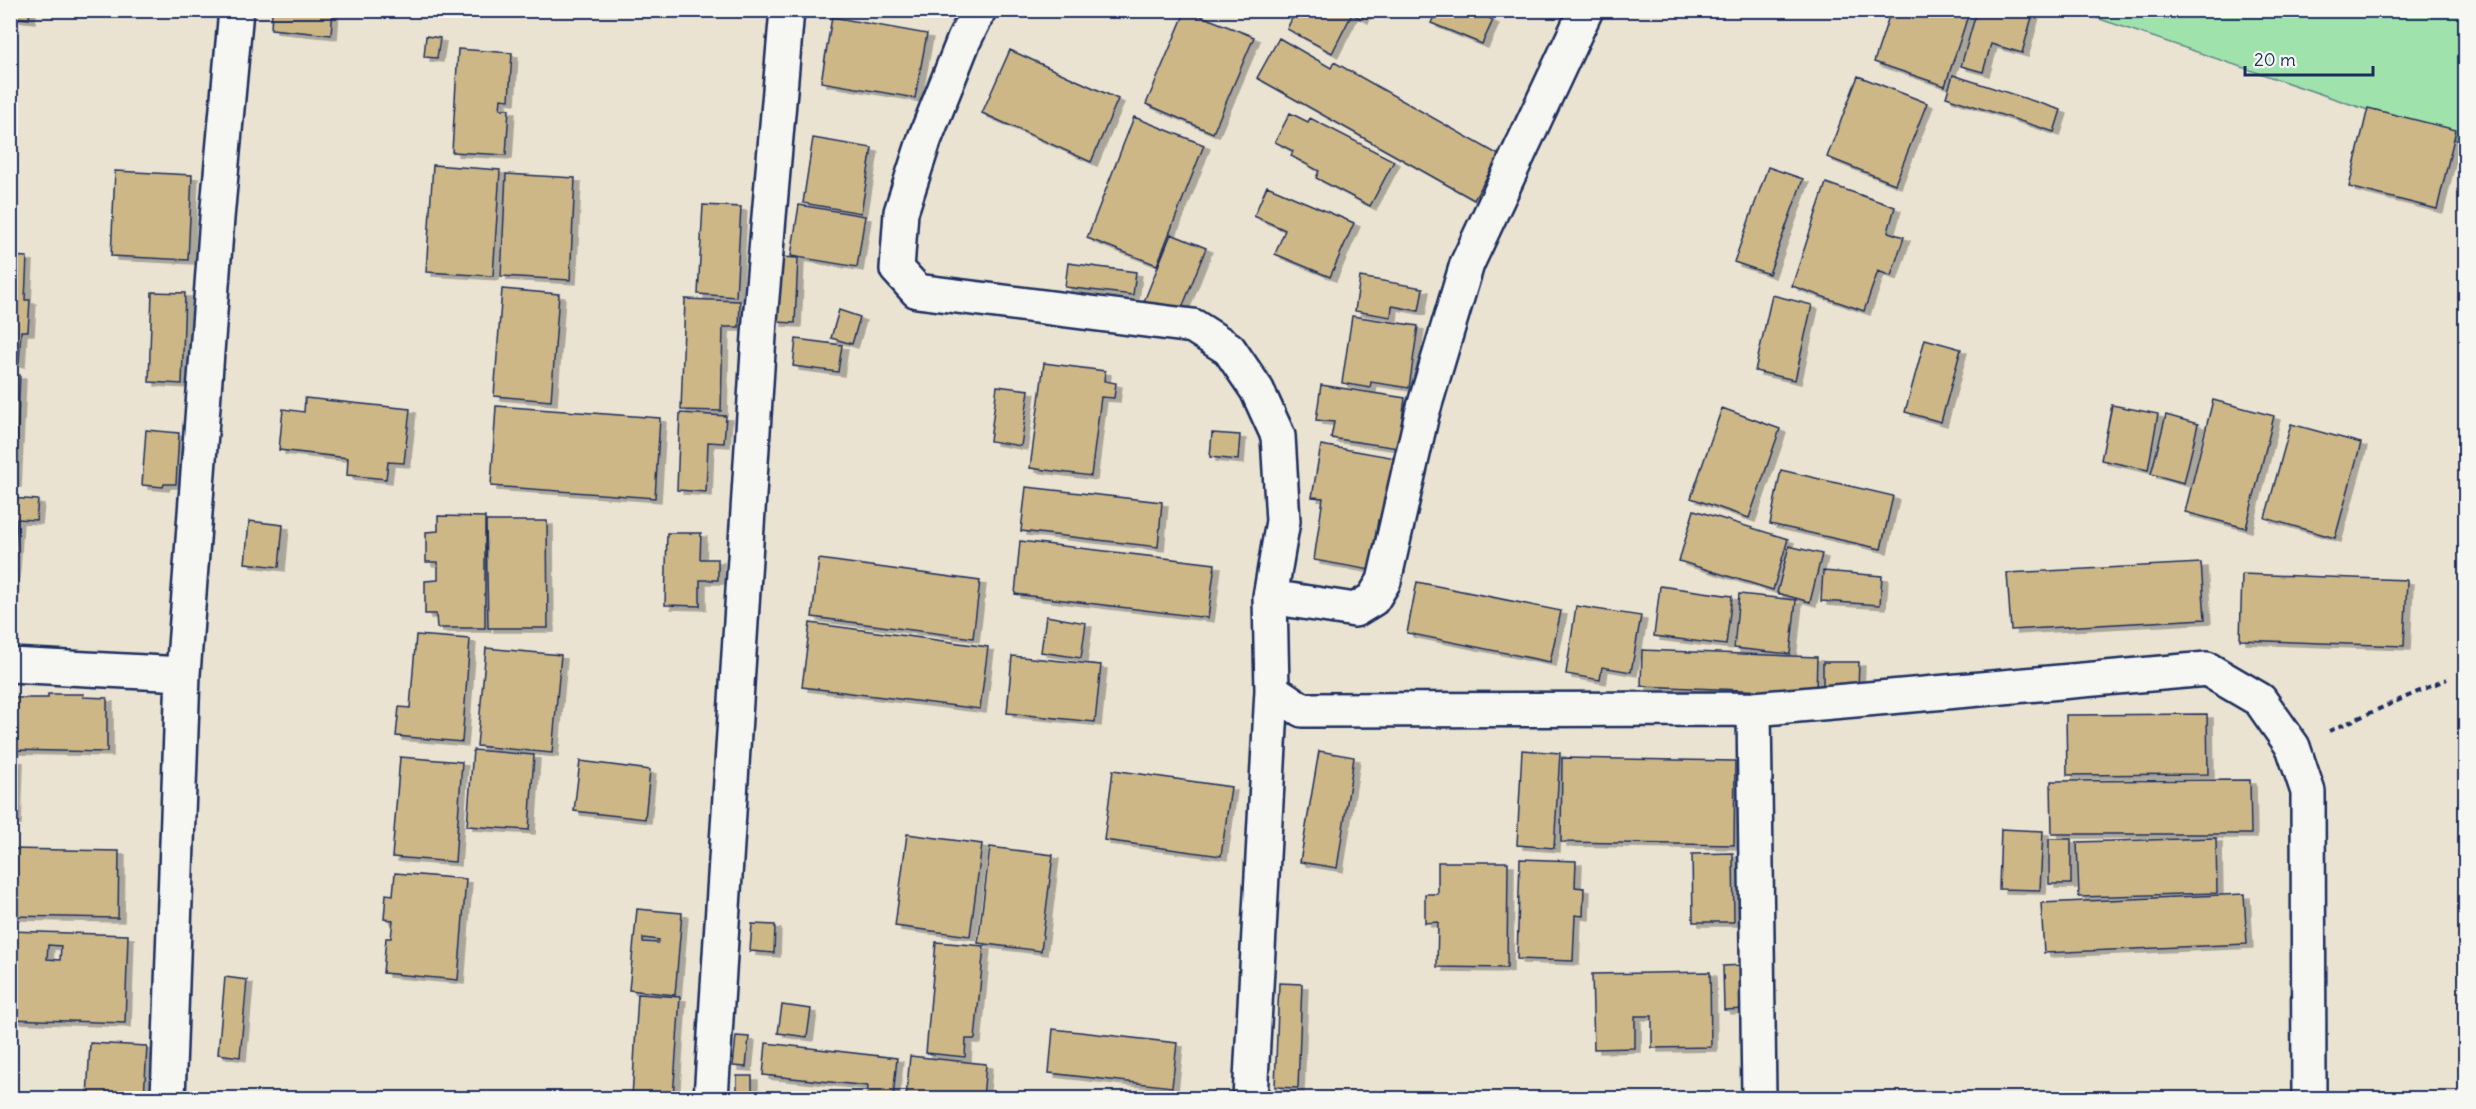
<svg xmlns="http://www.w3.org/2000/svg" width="2476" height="1109" viewBox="0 0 2476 1109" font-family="Delius,sans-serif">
  <defs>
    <filter id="shadow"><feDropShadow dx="6" dy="4" stdDeviation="0" flood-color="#0004"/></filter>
  </defs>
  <rect width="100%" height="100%" fill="#eae3d2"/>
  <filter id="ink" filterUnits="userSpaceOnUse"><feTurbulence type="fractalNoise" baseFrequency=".0167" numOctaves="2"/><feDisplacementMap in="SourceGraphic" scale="12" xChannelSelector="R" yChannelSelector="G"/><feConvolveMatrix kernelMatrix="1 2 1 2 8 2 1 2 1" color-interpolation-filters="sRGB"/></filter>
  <g filter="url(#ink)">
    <path fill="#a0e2ac" stroke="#5e8885" stroke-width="1.5" d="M2076,11H2465V143Z"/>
    <path fill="#ceb786" stroke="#1b2f5e" stroke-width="1.5" fill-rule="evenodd" filter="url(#shadow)" d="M10,10H30L29,19L10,17Z
      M272,10H333L331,35L271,29Z
      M1186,10L1254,37L1213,133L1146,104Z
      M1296,10H1367L1362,19L1352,14L1332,53L1287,29Z
      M1437,10H1471L1493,20L1482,44L1431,23Z
      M1891,10H1970L1945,86L1874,62Z
      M1977,10H2034L2022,53L1991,44L1983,72L1961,66Z
      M832,17L927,34L915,98L821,82Z
      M426,36L440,38L437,58L424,57Z
      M1279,38L1331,68L1334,62L1499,155L1474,200L1257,78Z
      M458,49L512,53L509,100L501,99L500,109H509L506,155L452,152Z
      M1010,50L1118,99L1091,162L982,113Z
      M1953,75L2061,110L2054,132L1946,97Z
      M1858,76L1927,103L1895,184L1827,157Z
      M2368,108L2456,130L2437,209L2349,187Z
      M1290,113L1308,122L1310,118L1394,161L1370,206L1316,178L1319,171L1291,156L1293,151L1275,142Z
      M1134,117L1204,145L1157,265L1087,238Z
      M813,138L872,148L861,213L803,203Z
      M433,165L500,170L493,276L426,272Z
      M1768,167L1803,179L1769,274L1734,262Z
      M115,171L192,175L188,260L111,256Z
      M506,174L575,178L570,280L501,276Z
      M1826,183L1895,207L1888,232L1904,237L1891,276L1878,271L1864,311L1792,286Z
      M1267,186L1354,223L1330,277L1275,254L1285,230L1254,216Z
      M703,205L741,207L736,297L698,294Z
      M799,205L865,216L857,267L791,256Z
      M1171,234L1206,248L1178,318L1143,304Z
      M10,256L27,257L25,300H30L28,331H21L19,363L10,362Z
      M778,257L798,258L795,323L776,322Z
      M1068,263L1136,272L1133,295L1065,287Z
      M1360,277L1423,288L1419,311L1392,306L1391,317L1355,311Z
      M502,289L559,294L551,401L494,396Z
      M152,292L185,293L182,384L149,382Z
      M1772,295L1812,305L1795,380L1755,371Z
      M685,299L740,301L739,327H723L721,411L681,410Z
      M839,310L860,317L852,344L831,338Z
      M1352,316L1418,326L1409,388L1371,382L1370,388L1342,383Z
      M796,339L842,345L838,372L793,366Z
      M1925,339L1961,349L1941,422L1905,412Z
      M1044,363L1105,371L1104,381L1116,383L1114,398L1101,397L1091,476L1030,468Z
      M10,375H20L15,483H10Z
      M1321,385L1405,398L1398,448L1331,438L1334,422L1316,420Z
      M997,386L1029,390L1021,446L990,441Z
      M305,398L410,409L404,463L388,462L386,479L347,475L348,458L279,450L283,409L304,412Z
      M2213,400L2274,416L2246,528L2185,512Z
      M2112,405L2158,414L2148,470L2101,460Z
      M496,406L660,418L655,498L491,486Z
      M1722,408L1780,429L1749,518L1691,498Z
      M680,413L726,416L724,443L708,442L706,492L677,490Z
      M2166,415L2198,424L2184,483L2151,474Z
      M2291,424L2361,443L2335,538L2265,518Z
      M146,430L179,433L176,484H164L163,487L142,485Z
      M1212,433L1240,435L1238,460L1210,457Z
      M1321,445L1396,458L1385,522L1378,520L1370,570L1314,560L1323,498L1312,497Z
      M1781,470L1893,496L1881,549L1770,524Z
      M1026,487L1162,502L1158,547L1021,531Z
      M10,498L38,500L36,520L17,519L11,610Z
      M1694,510L1788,539L1773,590L1679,561Z
      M438,516L485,517V628H437L436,614H425V581L438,580V562H426V532L438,531Z
      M249,521L283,525L279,567L245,563Z
      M486,521H547L548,628H488Z
      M667,533H701L700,559H718V580H700V606L665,605Z
      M1020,541L1215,564L1208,618L1015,594Z
      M1789,546L1822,554L1810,602L1777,593Z
      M819,559L980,581L973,638L812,617Z
      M2201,563L2205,619L2011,630L2007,573Z
      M1823,571L1882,576L1880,605L1821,601Z
      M2242,574L2407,580L2404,646L2240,640Z
      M1417,582L1561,611L1550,662L1407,633Z
      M1660,586L1732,596L1726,645L1654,636Z
      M1739,594L1796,600L1790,654L1734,648Z
      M1576,606L1641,616L1631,672L1602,667L1600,680L1566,674Z
      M1046,616L1086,623L1081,658L1041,652Z
      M810,623L988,647L980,709L802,687Z
      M416,635L470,639L462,742L396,736L399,707L410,708Z
      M486,648L561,655L552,753L477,746Z
      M1642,650L1817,657L1816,693L1641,686Z
      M1012,656L1101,665L1095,722L1007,713Z
      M1823,662H1859L1858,689H1823Z
      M10,694H14V698H48V694H84L83,697L107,698V752L10,750Z
      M2207,714L2208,774L2067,775L2066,715Z
      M473,750L534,755L529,830L467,826Z
      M1522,750L1560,753L1554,848L1517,845Z
      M1319,751L1354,757L1337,868L1300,862Z
      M400,757L462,762L455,862L392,857Z
      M10,758L17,759L15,821L10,820Z
      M1562,758L1735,761L1734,845L1561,842Z
      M580,761L650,770L645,819L574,811Z
      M1113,770L1231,787L1221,856L1104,840Z
      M2250,780L2251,834H2052L2051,781Z
      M2001,829L2043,831L2040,890L1999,889Z
      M907,834L982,844L970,936L895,926Z
      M2216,838L2217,893L2079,897L2077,842Z
      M2049,839H2071V884H2049Z
      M990,847L1053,855L1041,951L978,943Z
      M10,849L119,851L118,918L10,916Z
      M1733,853L1734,922H1693L1692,854Z
      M1520,859L1576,861L1575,887L1584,888L1583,916L1575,915L1573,961L1517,959Z
      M1438,862H1508L1507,968L1437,967L1438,922L1425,923V894H1438Z
      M395,873L466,879L458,980L383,973L386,938H391L393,920L384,919L386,894L393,895Z
      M2244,894L2247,944L2044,953L2041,903Z
      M637,909L682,913L675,995L629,990ZM643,938L659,940L658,943L643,942Z
      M752,924L775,925L774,953L750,951Z
      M10,931L128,935L125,1023L10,1019ZM48,945L61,946L60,960L47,959Z
      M936,942L984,946L975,1039H966L965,1057L926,1053Z
      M1744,965L1746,1009L1724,1010L1723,966Z
      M1710,972L1711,1047L1652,1048V1016H1635V1048L1594,1049L1592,974Z
      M225,977L247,980L240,1057L218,1054Z
      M1279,983L1302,984L1298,1088L1275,1087Z
      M638,994L680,997L673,1098H632Z
      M782,1005L811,1009L807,1037L778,1033Z
      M1053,1029L1177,1043L1172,1087L1049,1073Z
      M736,1036L749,1037L746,1067L733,1066Z
      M90,1043L147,1046L144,1098H87Z
      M766,1043L897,1058L893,1098H867L868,1086L763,1075Z
      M910,1056L986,1064L983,1098H906Z
      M737,1076H752V1098H737Z"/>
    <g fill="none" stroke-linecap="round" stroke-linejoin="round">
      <g stroke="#1b2f5e" stroke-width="38">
        <path id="street" d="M979,10L964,40L925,138L901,212L897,269L917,291L1193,326L1229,349L1257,390L1278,436L1283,521L1270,597L1272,690L1250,1098
          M1270,597L1355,610L1373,599L1384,581L1422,414L1467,264L1586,10
          M10,665L183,674
          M1272,690L1302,710L1754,709L2207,669L2260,700L2293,747L2308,792L2309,1098
          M1754,709L1759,1098
          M168,1098L183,674L217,218L236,10
          M711,1098L760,320L787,10"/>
      </g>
      <path stroke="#1b2f5e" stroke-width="4" stroke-dasharray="6 4.5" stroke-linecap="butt" d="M2329,731L2447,679"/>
      <use href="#street" stroke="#f6f6f2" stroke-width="33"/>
    </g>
  </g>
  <rect width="2476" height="1109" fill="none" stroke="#f6f6f2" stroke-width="36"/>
  <rect x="18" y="18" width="2440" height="1073" fill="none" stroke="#1b2f5e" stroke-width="2" filter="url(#ink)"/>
  <path d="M2245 66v9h128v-9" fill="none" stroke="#1b2f5e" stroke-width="3"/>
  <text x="2254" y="66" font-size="18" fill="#1b2f5e" stroke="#f6f6f2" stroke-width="4.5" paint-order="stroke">20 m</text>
</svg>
